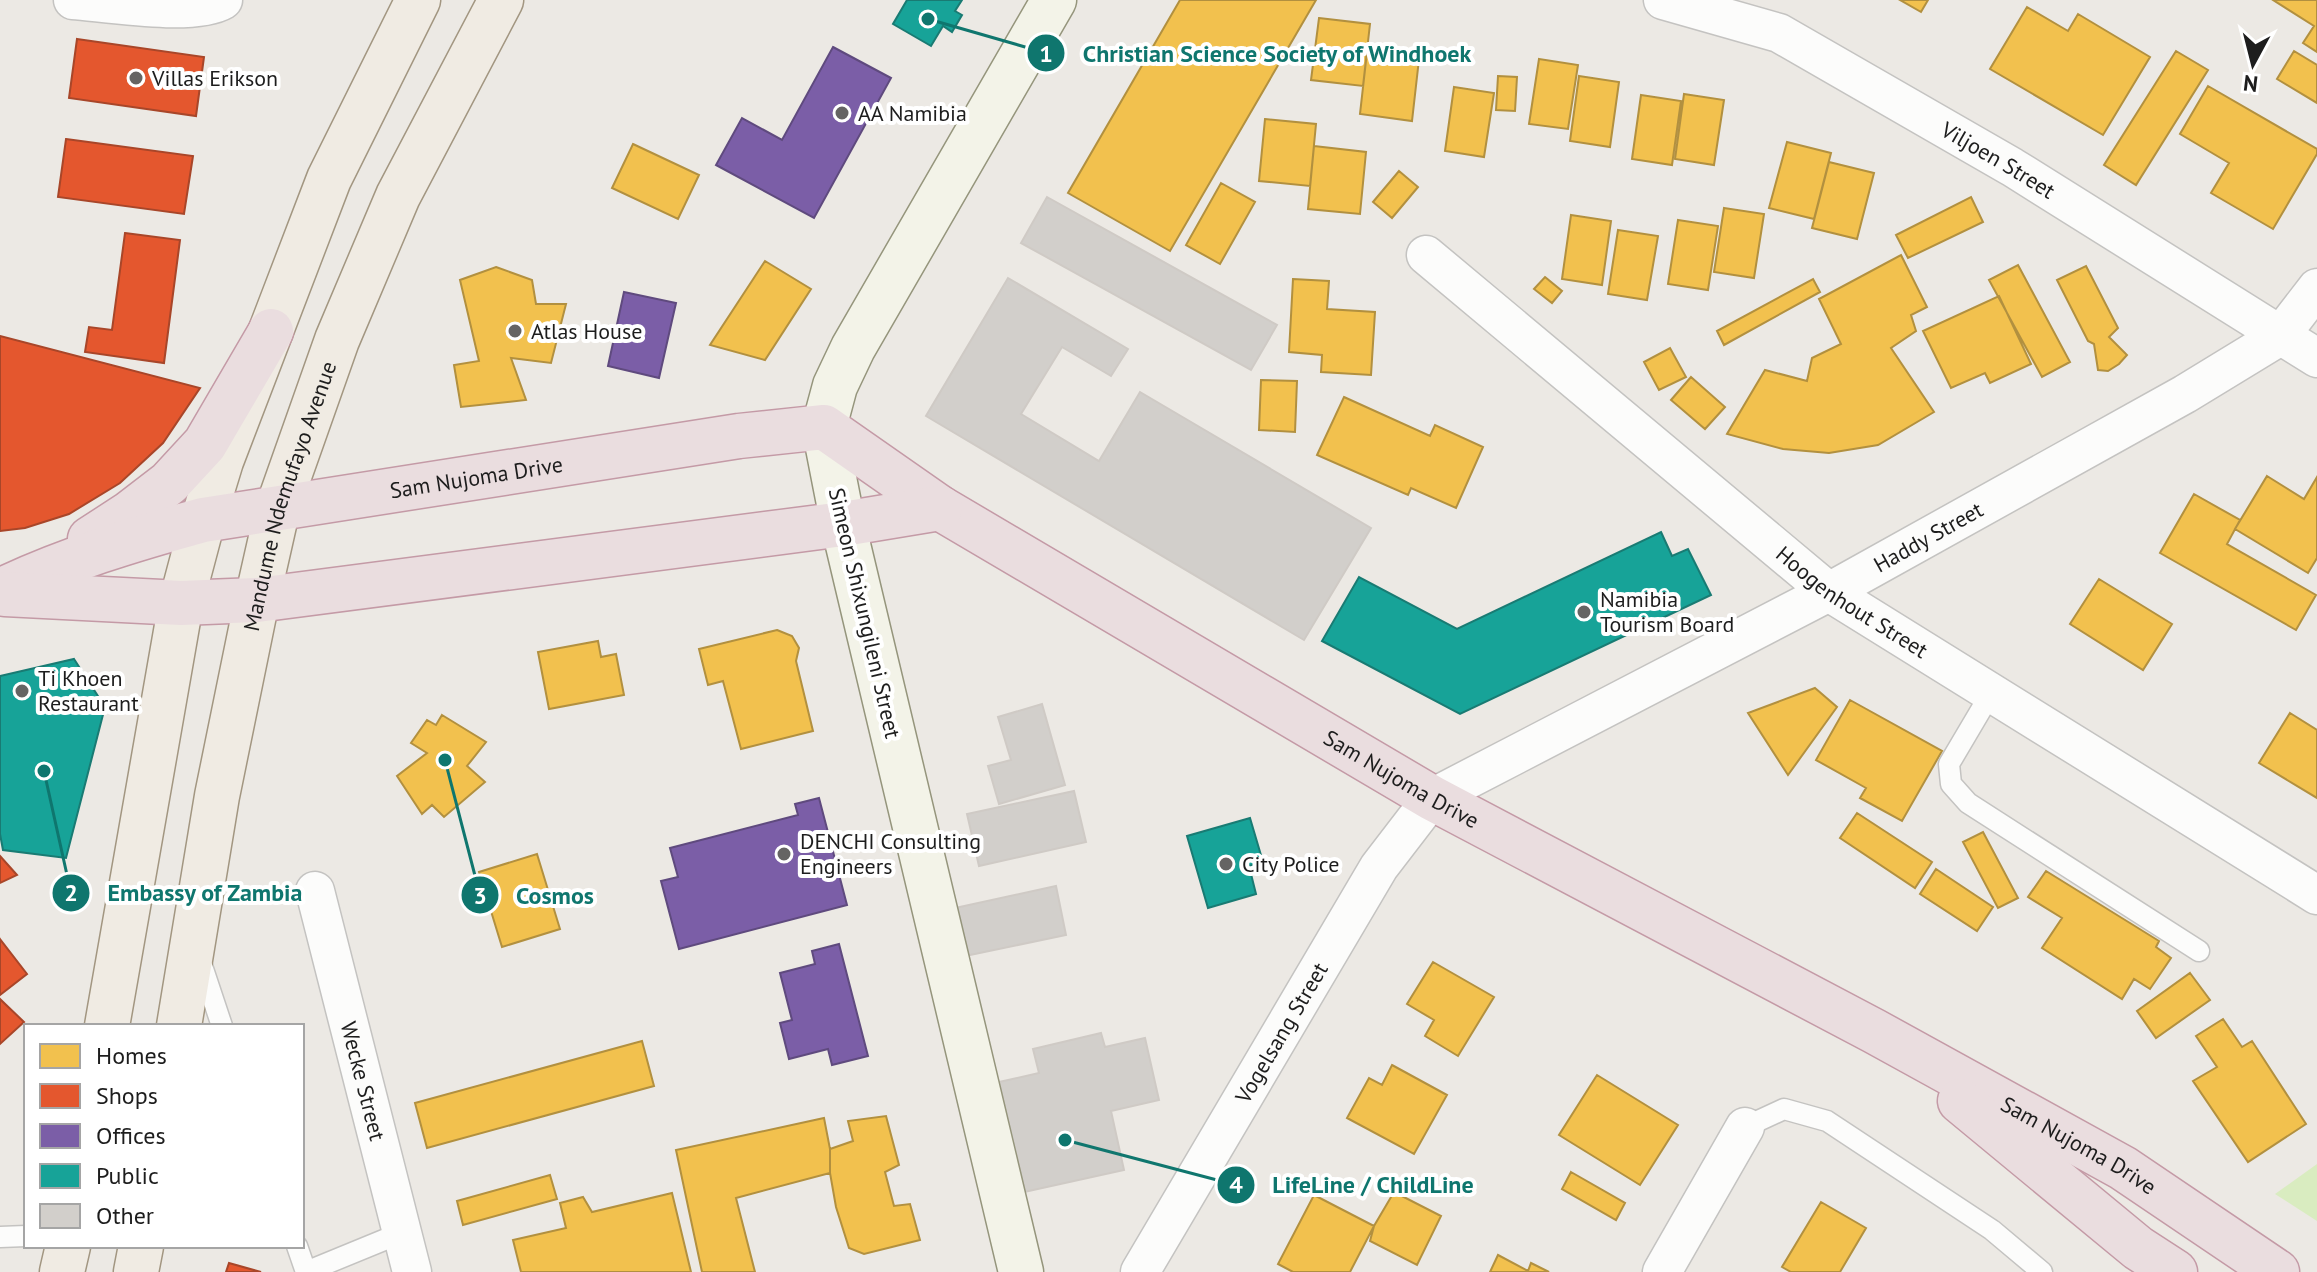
<svg xmlns="http://www.w3.org/2000/svg" width="2317" height="1272" viewBox="0 0 2317 1272" font-family="'PT Sans',sans-serif">
  <rect width="100%" height="100%" fill="#ece9e4"/>
  <path fill="#d9ecc0" d="M2317,1164V1221L2275,1194Z"/>
  <path fill="#f2c14e" stroke="#b2903f" stroke-width="2" d="M1180,0H1316L1170,251L1068,193Z
    M1900,0H1928L1921,12Z
    M2273,0H2317V52L2303,43L2314,26Z
    M2027,7L2068,31L2078,14L2150,57L2103,135L1990,69Z
    M1319,18L1370,24L1363,86L1311,80Z
    M2176,51L2208,70L2136,185L2104,165Z
    M2294,51L2317,65V103L2277,79Z
    M1367,52L1419,59L1412,121L1360,114Z
    M1539,59L1578,65L1568,129L1529,124Z
    M1498,76L1517,77L1515,111L1496,110Z
    M1579,76L1619,82L1610,147L1570,141Z
    M2208,86L2317,149V154L2273,229L2211,193L2229,163L2180,134Z
    M1454,87L1494,93L1484,157L1445,151Z
    M1684,94L1724,100L1714,165L1675,159Z
    M1641,95L1681,101L1672,165L1632,159Z
    M1265,119L1316,124L1310,186L1259,181Z
    M1787,142L1831,153L1814,219L1769,208Z
    M633,144L699,175L678,219L612,188Z
    M1314,146L1366,152L1360,214L1308,209Z
    M1829,162L1874,173L1857,239L1812,228Z
    M1399,171L1418,187L1392,218L1373,202Z
    M1221,183L1255,202L1220,264L1186,245Z
    M1971,197L1983,222L1908,258L1896,235Z
    M1724,208L1764,214L1754,278L1714,272Z
    M1571,215L1611,221L1602,285L1562,279Z
    M1678,220L1718,226L1708,290L1668,284Z
    M1618,230L1658,236L1647,300L1608,294Z
    M1901,255L1927,307L1911,315L1916,331L1891,348L1934,412L1878,445L1829,453L1783,449L1727,434L1765,370L1807,381L1812,358L1841,344L1819,299Z
    M765,261L811,289L765,360L710,345Z
    M2018,265L2070,362L2042,377L1989,280Z
    M2086,266L2118,328L2109,337L2127,355L2119,364L2108,371L2098,370L2094,344L2088,341L2057,280Z
    M496,267L532,280L536,304H566L551,363L511,358L526,400L461,407L454,365L479,361L460,280Z
    M1545,277L1562,291L1552,303L1534,289Z
    M1293,279L1329,281L1327,309L1375,312L1371,375L1321,372L1322,355L1289,352Z
    M1813,279L1820,292L1724,345L1717,331Z
    M1999,296L2031,364L1990,383L1985,373L1951,388L1923,331Z
    M1670,348L1686,377L1659,390L1644,362Z
    M1691,377L1725,407L1705,429L1671,400Z
    M1261,380L1297,381L1295,432L1259,430Z
    M1344,397L1430,436L1435,425L1483,447L1456,508L1411,488L1408,495L1317,455Z
    M2267,476L2304,499L2317,477V558L2308,573L2235,529Z
    M2194,494L2240,520L2227,544L2316,595L2296,630L2160,553Z
    M2099,579L2172,624L2143,670L2070,624Z
    M777,630L792,636L799,648L796,661L813,731L741,749L723,681L708,685L699,649Z
    M598,641L601,657L616,654L624,695L549,709L538,652Z
    M1815,688L1837,707L1788,775L1748,713Z
    M1850,700L1942,751L1902,821L1860,798L1866,788L1816,760Z
    M2290,713L2317,730V798L2259,763Z
    M442,715L486,742L467,766L485,782L444,817L432,805L422,814L397,776L427,753L411,743L427,720L436,725Z
    M1857,813L1932,862L1915,888L1840,838Z
    M1983,832L2018,898L1998,908L1963,842Z
    M537,854L560,929L502,947L479,872Z
    M1936,869L1993,907L1977,931L1920,894Z
    M2046,871L2159,941L2156,947L2171,958L2150,989L2134,979L2122,999L2042,948L2062,918L2028,897Z
    M1433,962L1494,997L1458,1056L1425,1036L1434,1020L1407,1004Z
    M2190,973L2210,1000L2156,1038L2137,1011Z
    M2223,1019L2242,1047L2252,1041L2306,1124L2248,1162L2193,1081L2217,1067L2196,1036Z
    M642,1041L654,1086L427,1148L415,1103Z
    M1392,1065L1447,1095L1414,1154L1347,1118L1369,1078L1382,1085Z
    M1597,1075L1678,1125L1640,1185L1559,1135Z
    M886,1116L899,1165L885,1172L894,1206L910,1204L920,1240L864,1254L849,1248L836,1207L830,1173V1149L853,1141L848,1121Z
    M824,1118L830,1149V1173L736,1198L755,1272H702L676,1150Z
    M1571,1172L1625,1203L1616,1220L1562,1189Z
    M550,1175L557,1199L463,1225L457,1201Z
    M1394,1192L1441,1216L1417,1265L1370,1241L1374,1226Z
    M672,1193L691,1272H521L513,1240L566,1228L560,1203L583,1197L592,1212Z
    M1314,1195L1374,1226L1350,1272H1293L1278,1264Z
    M1821,1202L1866,1228L1840,1272H1791L1782,1267Z
    M1498,1255L1528,1271L1531,1263L1549,1272H1490Z"/>
  <path fill="#e4572e" stroke="#a84629" stroke-width="2" d="M77,39L204,57L196,116L69,98Z
    M66,139L193,156L184,214L58,197Z
    M125,233L180,240L164,363L85,352L89,327L112,330Z
    M0,336L200,388L163,443L120,483L69,514L25,528L0,531Z
    M0,856L17,875L0,883Z
    M0,939L27,974L0,995Z
    M0,999L24,1022L0,1044Z
    M229,1263L261,1272H226Z"/>
  <path fill="#7b5ea7" stroke="#5f4a7e" stroke-width="2" d="M833,47L891,78L814,218L716,165L742,118L782,140Z
    M624,292L676,303L659,378L608,366Z
    M819,798L847,905L679,949L661,881L678,877L670,848L798,815L795,804Z
    M839,944L868,1056L832,1065L828,1049L789,1059L780,1023L792,1020L780,973L815,964L812,951Z"/>
  <path fill="#17a398" stroke="#197b73" stroke-width="2" d="M907,0H962L955,11L962,15L952,32L943,26L931,46L893,24Z
    M1661,532L1672,556L1688,549L1711,595L1460,714L1322,641L1359,577L1457,629Z
    M74,659L105,707L66,858L3,850L0,834V676Z
    M1250,818L1263,862L1249,866L1256,894L1208,908L1187,836Z"/>
  <path fill="#d2cfcb" stroke="#cfcac5" stroke-width="2" d="M1047,197L1277,325L1251,370L1021,243Z
    M1008,278L1128,349L1111,376L1062,347L1021,414L1099,461L1140,392L1371,528L1304,640L926,416Z
    M1042,704L1065,785L999,804L988,766L1011,760L998,717Z
    M1074,791L1086,842L979,866L967,814Z
    M1056,886L1066,935L965,956L955,908Z
    M1101,1033L1105,1047L1145,1038L1159,1100L1111,1111L1124,1170L1024,1192L999,1082L1039,1073L1033,1049Z"/>
  <g fill="none" stroke-linecap="round" stroke-linejoin="round">
    <g stroke="#c4c3c1" stroke-width="23">
      <path id="lane" d="M1991,693L1949,764L1951,784L1968,803L2199,951
        M200,960L222,1026
        M1745,1127L1784,1109L1827,1121L1992,1230L2042,1272
        M0,1237L26,1236
        M297,1246L306,1272L401,1233"/>
    </g>
    <g stroke="#c4c3c1" stroke-width="41">
      <g id="street">
        <path d="M73,0C109,3 194,17 223,0"/>
        <path id="s1" d="M1663,0L1779,33L2012,167L2317,358"/>
        <path id="s2" d="M1426,255L1829,592L2317,895"/>
        <path id="s3" d="M315,891L412,1272"/>
        <path id="s4" d="M1140,1272L1379,867L1432,798L1829,592L2185,394L2280,336L2317,288"/>
        <path d="M1662,1272L1745,1127"/>
      </g>
    </g>
    <g stroke="#95957c" stroke-width="47">
      <path id="secondary" d="M1021,1272L843,524L824,427L835,386L853,348L1054,0"/>
    </g>
    <g stroke="#a29681" stroke-width="47">
      <g id="primary">
        <path d="M107,1026L181,603L203,520L221,461L329,179L418,0"/>
        <path id="s5" d="M179,1026L217,796L257,600L278,507L337,340L398,196L501,0"/>
        <path d="M62,1272L68,1246"/>
        <path d="M136,1272L141,1246"/>
      </g>
    </g>
    <g stroke="#c49aa6" stroke-width="47">
      <g id="highway">
        <path d="M90,539L130,513L169,483L205,444L271,331"/>
        <path id="s6" d="M0,591C64,560 134,539 203,520L739,436L824,427L940,508L1432,798L1874,1031L2123,1168L2277,1272"/>
        <path d="M5,594L181,603L257,600L843,524L940,508"/>
        <path d="M1960,1101L2138,1248L2175,1272"/>
      </g>
    </g>
    <use href="#lane" stroke="#fcfcfb" stroke-width="20"/>
    <use href="#street" stroke="#fcfcfb" stroke-width="38"/>
    <use href="#secondary" stroke="#f3f3e8" stroke-width="44"/>
    <use href="#primary" stroke="#f0ebe3" stroke-width="44"/>
    <use href="#highway" stroke="#eadddf" stroke-width="44"/>
  </g>
  <g fill="#656463" stroke="#fff" stroke-width="3">
    <circle cx="136" cy="78" r="8"/>
    <circle cx="842" cy="113" r="8"/>
    <circle cx="515" cy="331" r="8"/>
    <circle cx="1584" cy="612" r="8"/>
    <circle cx="22" cy="691" r="8"/>
    <circle cx="784" cy="854" r="8"/>
    <circle cx="1226" cy="864" r="8"/>
  </g>
  <g text-anchor="middle" dominant-baseline="central" stroke-width="8" stroke-linejoin="round" paint-order="stroke">
    <g font-size="22" fill="#1d1d1d" stroke="#fff" text-anchor="start">
      <text x="152" y="78">Villas Erikson</text>
      <text x="858" y="113">AA Namibia</text>
      <text x="531" y="331">Atlas House</text>
      <text x="1600" y="599">Namibia<tspan x="1600" dy="25">Tourism Board</tspan></text>
      <text x="38" y="678">Ti Khoen<tspan x="38" dy="25">Restaurant</tspan></text>
      <text x="800" y="841">DENCHI Consulting<tspan x="800" dy="25">Engineers</tspan></text>
      <text x="1242" y="864">City Police</text>
    </g>
    <g font-size="22" fill="#1d1d1d" stroke="#fff">
      <text stroke="none"><textPath href="#s1" startOffset="374">Viljoen Street</textPath></text>
      <text stroke="none"><textPath href="#s6" startOffset="492">Sam Nujoma Drive</textPath></text>
      <text stroke="none"><textPath href="#s5" startOffset="542">Mandume Ndemufayo Avenue</textPath></text>
      <text stroke="none"><textPath href="#s4" startOffset="1118">Haddy Street</textPath></text>
      <text stroke="none"><textPath href="#s2" startOffset="550">Hoogenhout Street</textPath></text>
      <text transform="translate(865 613) rotate(77)">Simeon Shixungileni Street</text>
      <text stroke="none"><textPath href="#s6" startOffset="1520">Sam Nujoma Drive</textPath></text>
      <text stroke="none"><textPath href="#s4" startOffset="278">Vogelsang Street</textPath></text>
      <text stroke="none"><textPath href="#s3" startOffset="196">Wecke Street</textPath></text>
      <text stroke="none"><textPath href="#s6" startOffset="2290">Sam Nujoma Drive</textPath></text>
    </g>
  </g>
  <path fill="none" stroke="#0f766e" stroke-width="3" d="M928 19L1046 53M44 771L71 893M445 760L480 895M1065 1140L1236 1185"/>
  <g fill="#0f766e" stroke="#fff" stroke-width="3">
    <circle cx="928" cy="19" r="8"/>
    <circle cx="44" cy="771" r="8"/>
    <circle cx="445" cy="760" r="8"/>
    <circle cx="1065" cy="1140" r="8"/>
    <circle cx="1046" cy="53" r="20"/>
    <circle cx="71" cy="893" r="20"/>
    <circle cx="480" cy="895" r="20"/>
    <circle cx="1236" cy="1185" r="20"/>
  </g>
  <g font-size="24" text-anchor="middle" font-weight="bold" fill="#fff">
    <text x="1046" y="62">1</text>
    <text x="71" y="901">2</text>
    <text x="480" y="904">3</text>
    <text x="1236" y="1193">4</text>
  </g>
  <g font-size="24" text-anchor="middle" font-weight="bold" fill="#0f766e" stroke="#fff" stroke-width="8" stroke-linejoin="round" paint-order="stroke">
    <text x="1277" y="62">Christian Science Society of Windhoek</text>
    <text x="205" y="901">Embassy of Zambia</text>
    <text x="555" y="904">Cosmos</text>
    <text x="1373" y="1193">LifeLine / ChildLine</text>
  </g>
  <rect x="24" y="1024" width="280" height="224" fill="#ffffff" stroke="#a5a5a5" stroke-width="2"/>
  <rect x="40" y="1044" width="40" height="24" fill="#f2c14e" stroke="#a5a5a5" stroke-width="2"/>
  <text x="96" y="1064" font-size="24" fill="#1d1d1d">Homes</text>
  <rect x="40" y="1084" width="40" height="24" fill="#e4572e" stroke="#a5a5a5" stroke-width="2"/>
  <text x="96" y="1104" font-size="24" fill="#1d1d1d">Shops</text>
  <rect x="40" y="1124" width="40" height="24" fill="#7b5ea7" stroke="#a5a5a5" stroke-width="2"/>
  <text x="96" y="1144" font-size="24" fill="#1d1d1d">Offices</text>
  <rect x="40" y="1164" width="40" height="24" fill="#17a398" stroke="#a5a5a5" stroke-width="2"/>
  <text x="96" y="1184" font-size="24" fill="#1d1d1d">Public</text>
  <rect x="40" y="1204" width="40" height="24" fill="#d2cfcb" stroke="#a5a5a5" stroke-width="2"/>
  <text x="96" y="1224" font-size="24" fill="#1d1d1d">Other</text>
  <g transform="translate(2253 64) rotate(187)" stroke="#ffffff" stroke-width="6" paint-order="stroke">
  <path d="M0-6L14 30L0 20L-14 30Z" fill="#1d1d1d"/>
  <text y="-12" font-size="22" font-weight="bold" text-anchor="middle" fill="#1d1d1d">N</text>
  </g>
</svg>
